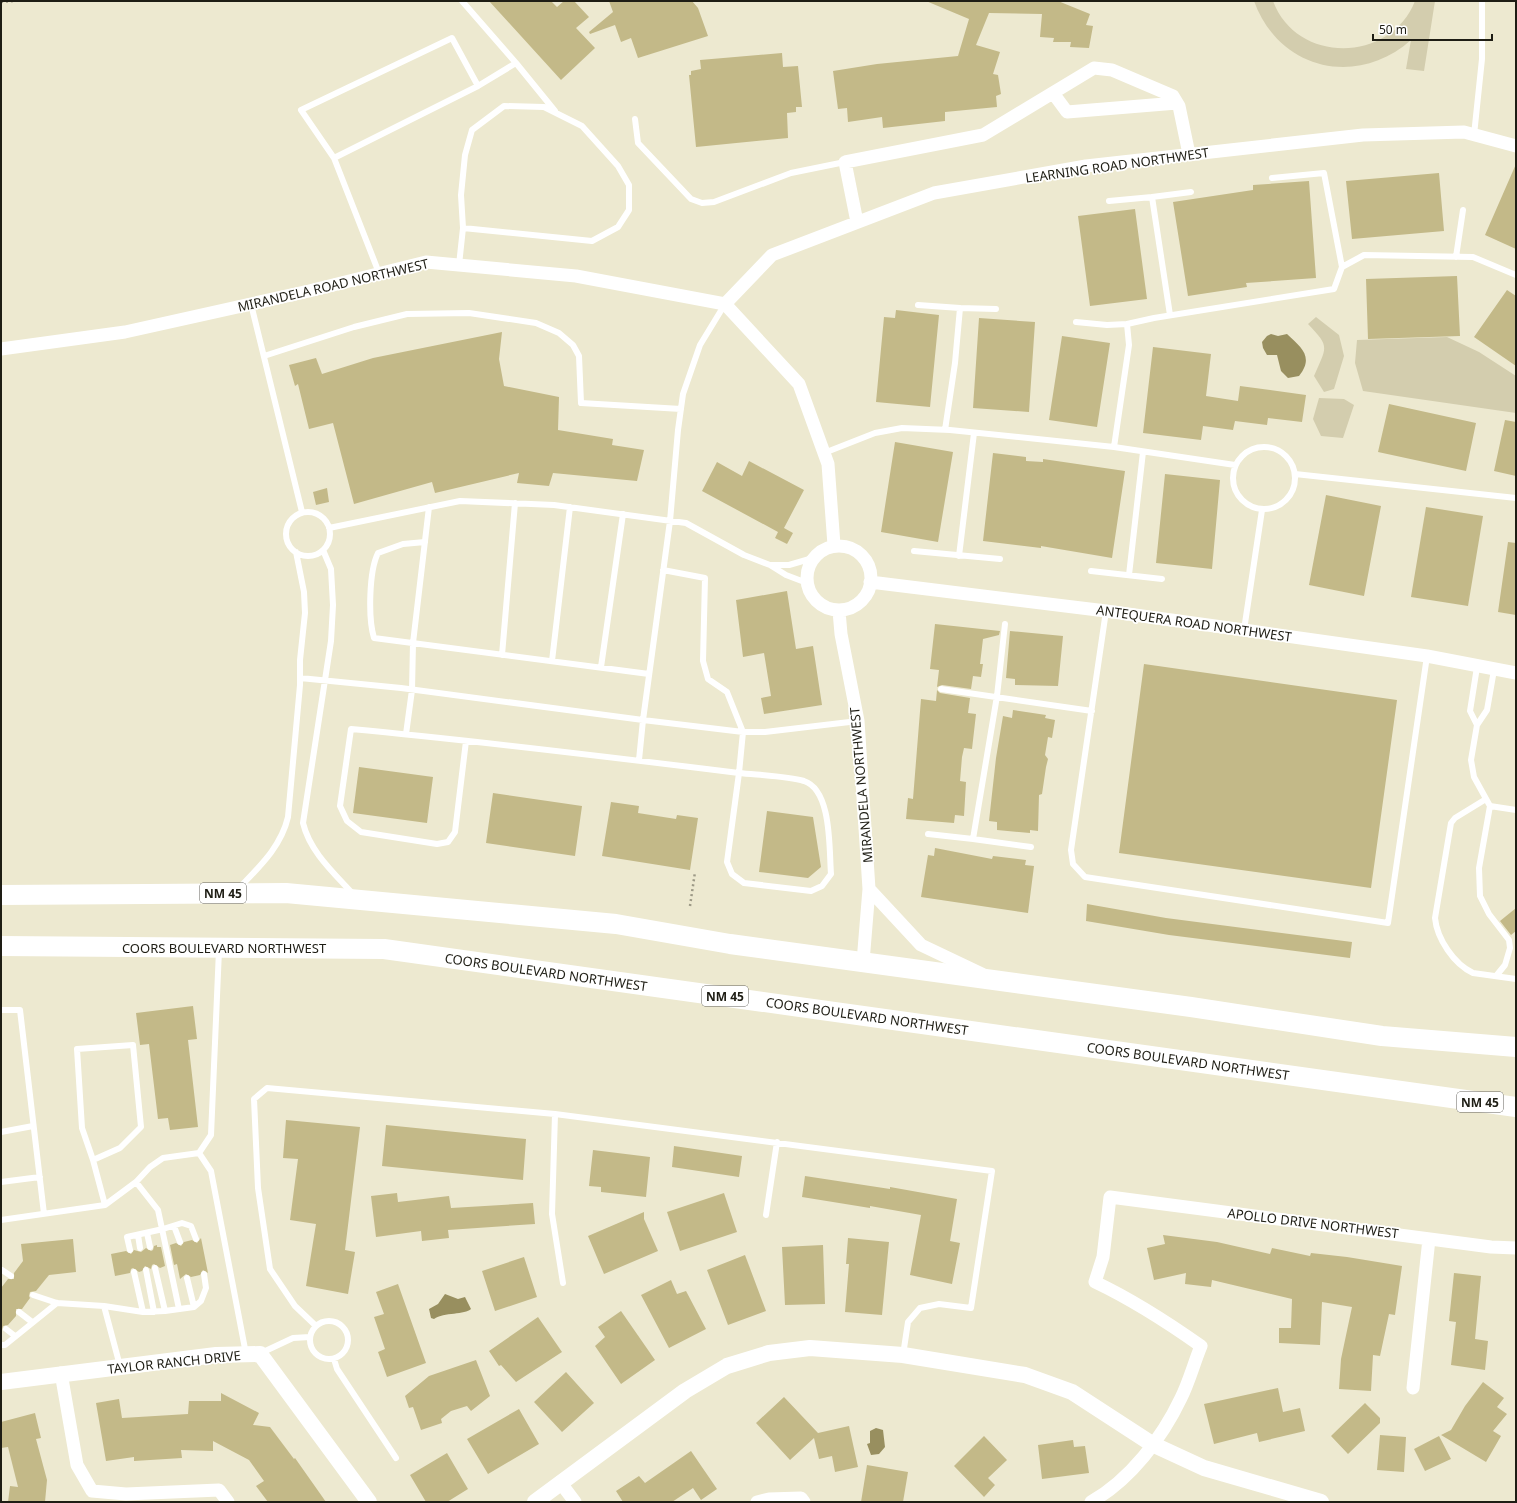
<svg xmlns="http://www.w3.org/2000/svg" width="1517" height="1503" viewBox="0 0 1517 1503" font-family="'Noto Sans',sans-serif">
  <rect width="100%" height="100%" fill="#ede9d0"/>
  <path fill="#d3cdae" d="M1254,1H1273C1297,65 1391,63 1415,1H1435L1424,71L1406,69L1411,40C1357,88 1279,70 1254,1Z
    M1316,317L1339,335L1344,356L1334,389L1324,392L1314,376C1327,346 1330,347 1308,324Z
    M1447,337L1479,352L1516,376V413L1363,391L1355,363L1357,340Z
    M1319,398L1344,399L1354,405L1343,438L1321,436L1313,419Z"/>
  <path fill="#988f5f" d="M1271,334L1278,336L1287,334C1302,348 1314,357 1299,376L1288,378L1281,371L1277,355H1267L1263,348L1262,342L1267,336Z
    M445,1294L458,1299L465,1297L471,1309C465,1315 444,1312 434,1319L431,1318L429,1309L438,1304Z
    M876,1428L883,1430L885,1447L879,1454L871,1455L867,1444L870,1443V1431Z"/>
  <path fill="#c3b988" d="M489,1H551L557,7L564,1H574L589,17L576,28L595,48L561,80Z
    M609,1H692L698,8L708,36L638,58L631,38L621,42L615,25L590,34L589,32L613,12Z
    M926,1H1058L1090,14L1086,25L1093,26L1089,48L1070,47L1071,42H1053L1054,38L1040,37L1042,14L989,13L976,45L1000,52L993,74L998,75L1001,94L996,96L997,107L945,112V121L883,128L882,117L848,122L847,108L838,109L833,71L877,64L958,56L969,19Z
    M782,53L783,67L798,66L802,107H796V112L787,113L788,138L696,147L689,75H691V71L701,69L700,60Z
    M1516,164V249L1485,235Z
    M1439,173L1444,231L1352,239L1346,181Z
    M1309,181L1316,278L1246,283L1247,287L1188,296L1173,202L1253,190V185Z
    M1135,209L1147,299L1090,306L1078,216Z
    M1457,276L1460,336L1368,339L1366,279Z
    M1507,290L1516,296V366L1474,337Z
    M896,310L939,315L930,407L876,402L884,317L895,318Z
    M979,318L1035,322L1029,412L973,408Z
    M502,332L499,359L504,386L559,397L558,430L613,439L612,445L644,450L637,481L553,473L549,486L517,483L519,473L435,493L432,482L354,504L333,423L309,429L298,384L295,386L289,365L316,358L322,374L373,358Z
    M1062,336L1110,343L1097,427L1049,420Z
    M1153,347L1211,354L1206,396L1238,401L1240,386L1306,395L1302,422L1268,418L1267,425L1235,421L1233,430L1203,426L1201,440L1143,433Z
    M1389,404L1476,423L1466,471L1378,452Z
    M1505,420L1516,422V476L1494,471Z
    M895,442L953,452L938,542L881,532Z
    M993,453L1026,457V461L1043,462V459L1125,471L1112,558L1041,546V548L983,541Z
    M749,461L804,490L784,528L793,533L787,544L775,538L778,532L702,491L717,462L742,476Z
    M1165,474L1220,480L1212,569L1156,563Z
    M327,488L329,502L316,505L313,492Z
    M1326,495L1381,506L1364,596L1309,585Z
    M1426,507L1483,516L1468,606L1411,597Z
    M1508,542L1516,543V615L1498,612Z
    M787,591L796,649L813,646L822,705L764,714L761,698L771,696L764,653L743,657L736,600Z
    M935,624L1000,631L999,635L983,639L980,664H983L981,677L973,676L971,689L942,685L937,687L939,670L930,669Z
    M1010,631L1063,636L1058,686L1015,685V679L1006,678Z
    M1144,664L1397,700L1371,888L1119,853Z
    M937,690L940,693L970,698L968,713L976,714L972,749L964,748L962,757L960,781L966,782L964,816L955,815L954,823L906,819L908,798L913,799L921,699L936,701Z
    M1013,710L1046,715L1045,718L1055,720L1052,738L1048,737L1045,755L1048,759L1046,767L1042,794L1039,795L1038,831L1030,830V833L997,830V822L989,821L996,758L1003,716L1012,718Z
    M359,767L433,777L427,823L353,813Z
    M493,793L582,806L575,856L486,843Z
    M611,802L639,806L638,813L676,819L677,815L698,818L690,870L602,856Z
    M767,811L813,817L821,867L808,878L759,872Z
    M935,848L992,859L993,856L1026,860L1025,865L1034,866L1028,913L921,897L928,855L934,856Z
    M1087,904L1166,918L1352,942L1350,958L1169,935L1086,921Z
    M1516,908V931L1511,935L1500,921Z
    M193,1006L197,1039L188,1040L198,1127L170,1130L168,1118L158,1119L149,1044L140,1045L136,1013Z
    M286,1120L360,1127L345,1250L355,1252L348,1294L306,1286L316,1224L290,1220L298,1159L283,1158Z
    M386,1125L526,1139L523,1180L382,1166Z
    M674,1146L742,1156L739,1177L672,1167Z
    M593,1150L650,1157L646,1197L601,1192V1187L589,1186Z
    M805,1176L890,1189V1187L957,1199L950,1241L960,1243L952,1284L910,1275L921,1215L870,1206V1208L802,1197Z
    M397,1193L398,1202L449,1196L451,1208L533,1203L535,1224L448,1230L449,1238L422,1241L421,1231L376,1237L371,1196Z
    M724,1193L737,1232L680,1251L667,1212Z
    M644,1212V1219L658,1251L604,1274L588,1236Z
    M1163,1235L1217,1242L1270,1254L1272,1248L1310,1256L1311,1253L1347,1257L1402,1266L1395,1315L1389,1314L1380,1356L1373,1355L1371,1391L1339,1389L1341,1359L1352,1307L1322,1302L1320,1345L1279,1343V1328H1291L1292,1299L1212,1280L1211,1287L1185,1284L1186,1273L1154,1280L1147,1248L1165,1244Z
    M201,1238L208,1273L203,1270L200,1275L191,1277L186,1274L180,1279L177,1264L174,1265L170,1245L176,1243L181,1246L184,1242L192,1240L197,1243Z
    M848,1238L889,1242L882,1315L845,1312L849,1264H846Z
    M73,1239L76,1272L49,1275L36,1291L30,1292L29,1296L30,1298L22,1309H16V1316L8,1325L3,1326L1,1334V1288L8,1279H14V1273L23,1261L21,1244Z
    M157,1245V1247H161L165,1266L160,1268L154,1264L152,1265L151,1269L145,1266L142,1271L139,1272L133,1268L131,1269L130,1273L115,1276L111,1254L126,1251L131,1254L134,1250L141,1252L146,1248L151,1251L153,1250L154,1246Z
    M823,1245L825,1304L785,1305L782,1247Z
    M745,1255L766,1311L728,1325L707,1270Z
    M524,1257L537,1297L495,1311L482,1271Z
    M1454,1273L1481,1276L1475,1339L1488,1341L1485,1370L1451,1365L1456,1322L1449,1321Z
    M671,1280L677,1294L686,1291L706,1329L669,1348L641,1295Z
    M398,1284L426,1363L387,1377L378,1352L385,1349L374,1317L384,1314L376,1292Z
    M621,1311L655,1360L621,1384L595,1346L605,1337L598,1327Z
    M538,1317L562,1352L516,1382L501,1365L499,1366L489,1351Z
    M476,1360L490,1396L471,1411L467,1406L451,1411L441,1419L442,1423L421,1430L413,1407L409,1408L405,1396L429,1376Z
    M566,1372L594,1403L562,1432L534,1402Z
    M1483,1382L1504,1398L1497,1407L1507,1414L1493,1431L1501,1436L1486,1462L1441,1435L1451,1430L1465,1406Z
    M1278,1388L1283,1412L1300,1408L1305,1431L1259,1442L1257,1433L1214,1444L1204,1404Z
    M221,1393L259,1413L253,1425L270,1427L294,1459L295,1458L326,1502H268L256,1486L264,1481L249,1460L213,1441V1451L181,1450L182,1458L134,1461V1457L106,1461L96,1403L119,1399L122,1418L188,1414L189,1401H221Z
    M784,1397L818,1433L849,1426L858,1467L835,1472L832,1456L819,1459L814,1438L790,1460L756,1423Z
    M1365,1403L1380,1418V1423L1348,1454L1331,1436Z
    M519,1409L539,1444L488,1474L467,1439Z
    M35,1413L41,1438L36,1439L47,1480L45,1502H8L10,1486L18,1487L8,1447L1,1448V1422Z
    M1380,1435L1406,1437L1404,1472L1377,1470Z
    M984,1436L1007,1460L988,1478L995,1485L984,1497L954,1466Z
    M1439,1436L1451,1459L1425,1471L1414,1449Z
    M1073,1440L1074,1447L1085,1446L1089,1473L1042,1479L1038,1445Z
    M691,1451L717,1489L701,1500L693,1488L672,1502H623L616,1491L639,1476L645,1483Z
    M447,1453L468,1489L447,1502H426L410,1475Z
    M867,1465L908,1472L903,1502H861Z"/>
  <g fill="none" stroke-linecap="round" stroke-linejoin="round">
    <path stroke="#9c9986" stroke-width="2.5" stroke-dasharray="2 3" stroke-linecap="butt" d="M1,2L14,1
      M690,906L695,872"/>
    <path stroke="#fff" stroke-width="6" d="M516,63L555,111
      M635,119L638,143L691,199L702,203L714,202L791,173L845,162
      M1474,135L1482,59V1
      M334,158L301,110L452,38L478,86
      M1272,178L1324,173L1342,267
      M1109,201L1152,197
      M1456,257L1463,210
      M459,265L463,228L461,195L465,155L472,130L504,106L544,107L582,126L618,166L629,185V210L618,227L592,241L463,228
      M379,273L334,158L478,86L516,63L462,1
      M251,304L302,512
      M725,304L700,345L683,394L678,430L670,521L643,720L743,732H765L858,721
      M918,305L960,308
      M1170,315L1152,197L1191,192
      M1076,322L1107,325L1127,324
      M264,356L354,327L407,314L469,313L536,323L559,333L573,345L579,356L581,403L681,409
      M945,430L955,363L960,308L996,309
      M1233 478a31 31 0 1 1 62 0a31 31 0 1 1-62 0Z
      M1114,447L1235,465
      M824,453L875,433L902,428L950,430L1114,447L1129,345L1127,324L1154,318L1334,289L1342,267L1364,255L1473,257L1516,275
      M1295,474L1516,498
      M286 534a22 22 0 1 1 44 0a22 22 0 1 1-44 0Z
      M329,528L460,501L554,505L686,523L744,555L770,565
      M425,542L403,544L378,553C369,571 368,618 374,638L649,674
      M323,550L331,569L333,605L331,641L303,823C310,852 334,873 354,895
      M914,551L1000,559
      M959,556L974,433
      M1091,571L1162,579
      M1129,575L1143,452
      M807,583L786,575L770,565H789L813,558
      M1106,611L1071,850L1073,864L1085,877L1388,923L1427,656
      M1005,624L997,696L973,839L1031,847
      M1244,630L1262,510
      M502,655L515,503
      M552,661L570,507
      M601,667L623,514
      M1494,670L1487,710L1477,725L1471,760L1474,777L1490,806L1479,868L1480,896L1489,914L1509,940L1510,948L1505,965L1496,976
      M300,678L401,688L643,720L639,760
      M941,689L1092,711
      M1477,725L1470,711L1477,667
      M406,734L412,690L413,643L429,507
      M466,741L455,832L448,842L437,844L361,832L347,821L340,806L351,729C480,741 610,757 739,773L727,862L732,874L744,883L811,891L822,886L831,874C829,849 832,790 804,781C787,776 757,775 739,773L743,732L727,692L708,679L703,661L705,578L663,570
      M1486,799L1455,818L1451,823L1435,918C1437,939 1454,964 1473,973L1516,979
      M1490,806L1516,810
      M928,834L973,839
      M239,888C259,867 281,847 288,817L300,685V660L305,613L304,592L296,552
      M1,1010H20L44,1214
      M555,1114L552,1214L563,1283
      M1,1132L33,1126
      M199,1153L211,1171L246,1354
      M93,1160L120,1148L141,1127L133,1045L77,1049L82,1128L93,1160L105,1205
      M1,1182L40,1177
      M136,1182L158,1210L179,1309
      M766,1215L777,1142
      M1,1220L105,1205L136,1182L150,1167L163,1158L199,1153L211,1135L219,950
      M174,1226L180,1242
      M147,1233L150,1247
      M138,1235L140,1248
      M130,1250L127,1237L163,1229L182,1223L191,1226L196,1239
      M155,1268L165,1311
      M2,1270L11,1276
      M146,1270L154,1312
      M134,1272L143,1312
      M187,1278L194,1307
      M33,1295L57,1303L104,1306L143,1312L165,1311L194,1307L201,1301L206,1288L204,1274
      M104,1306L120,1366
      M19,1312L32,1322
      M310 1340a19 19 0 1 1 38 0a19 19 0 1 1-38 0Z
      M316,1326L295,1306L270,1269L258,1188L254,1099L267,1088L555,1114L992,1171L971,1308L939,1304L920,1308L908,1322L903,1355
      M6,1329L15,1336
      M1,1345H5L57,1303
      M261,1353L293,1338L310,1337
      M334,1359L337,1369L396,1458"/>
    <path stroke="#fff" stroke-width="13" d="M1053,93L1067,112L1177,103
      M857,222L845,162L983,135L1094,68L1112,70L1173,96L1179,106L1189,154
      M725,304L772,255L934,193L1086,166L1363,135L1464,132L1516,146
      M1,349L125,332L309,291L426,262L576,276L725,304L799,384L828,464L834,545
      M807 578a32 32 0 1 1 64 0a32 32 0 1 1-64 0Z
      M870,582L1106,611L1244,630L1427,656L1516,673
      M839,611L841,634L858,721L869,889L863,962
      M869,889L921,945L982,974
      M61,1373L77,1465L92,1491L126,1494L219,1490L228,1502
      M1413,1388L1429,1239
      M560,1482L575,1502
      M757,1502L769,1499L801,1498L804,1502
      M1091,1502C1130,1480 1162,1438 1181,1398C1189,1382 1194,1363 1201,1346C1167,1322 1133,1300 1095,1282L1103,1257L1110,1197L1491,1247L1516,1248"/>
    <path stroke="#fff" stroke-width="16" d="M1,1382L216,1355L260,1354L369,1502
      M535,1502L685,1391L727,1366L769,1353L810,1348L903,1355L1025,1375L1072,1392L1152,1444L1204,1468L1321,1502"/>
    <path stroke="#fff" stroke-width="20" d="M1,895L286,893L616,924L730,944L1191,1007L1382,1036L1516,1047
      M1,946L384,949L1516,1107"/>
  </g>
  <g text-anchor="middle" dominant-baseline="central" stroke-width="3.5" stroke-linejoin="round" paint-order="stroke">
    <g fill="#fff" stroke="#62615a" stroke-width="1">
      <rect x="200" y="883" width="46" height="20" rx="3"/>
      <rect x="702" y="986" width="46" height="20" rx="3"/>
      <rect x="1457" y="1092" width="46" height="20" rx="3"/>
    </g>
    <g font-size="12" font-weight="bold" fill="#1e1d14">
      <text x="223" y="893">NM 45</text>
      <text x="725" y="996">NM 45</text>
      <text x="1480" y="1102">NM 45</text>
    </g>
    <g font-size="13" fill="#1e1d14" stroke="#fff">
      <text transform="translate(1117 165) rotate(-8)">LEARNING ROAD NORTHWEST</text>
      <text transform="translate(333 285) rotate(-13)">MIRANDELA ROAD NORTHWEST</text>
      <text transform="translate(1194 623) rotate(8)">ANTEQUERA ROAD NORTHWEST</text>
      <text transform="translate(861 785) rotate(-95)">MIRANDELA NORTHWEST</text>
      <text x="224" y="948">COORS BOULEVARD NORTHWEST</text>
      <text transform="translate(546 972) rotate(8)">COORS BOULEVARD NORTHWEST</text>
      <text transform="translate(867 1016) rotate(8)">COORS BOULEVARD NORTHWEST</text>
      <text transform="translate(1188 1061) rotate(8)">COORS BOULEVARD NORTHWEST</text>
      <text transform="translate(1313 1223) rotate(7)">APOLLO DRIVE NORTHWEST</text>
      <text transform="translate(174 1362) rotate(-6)">TAYLOR RANCH DRIVE</text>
    </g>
  </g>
  <rect width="1517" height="1503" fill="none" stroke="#1e1d14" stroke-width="4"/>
  <path d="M1373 34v6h119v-6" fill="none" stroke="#1e1d14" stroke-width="2"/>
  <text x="1379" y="34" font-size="12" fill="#1e1d14" stroke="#ffffff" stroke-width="3" paint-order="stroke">50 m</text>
</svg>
